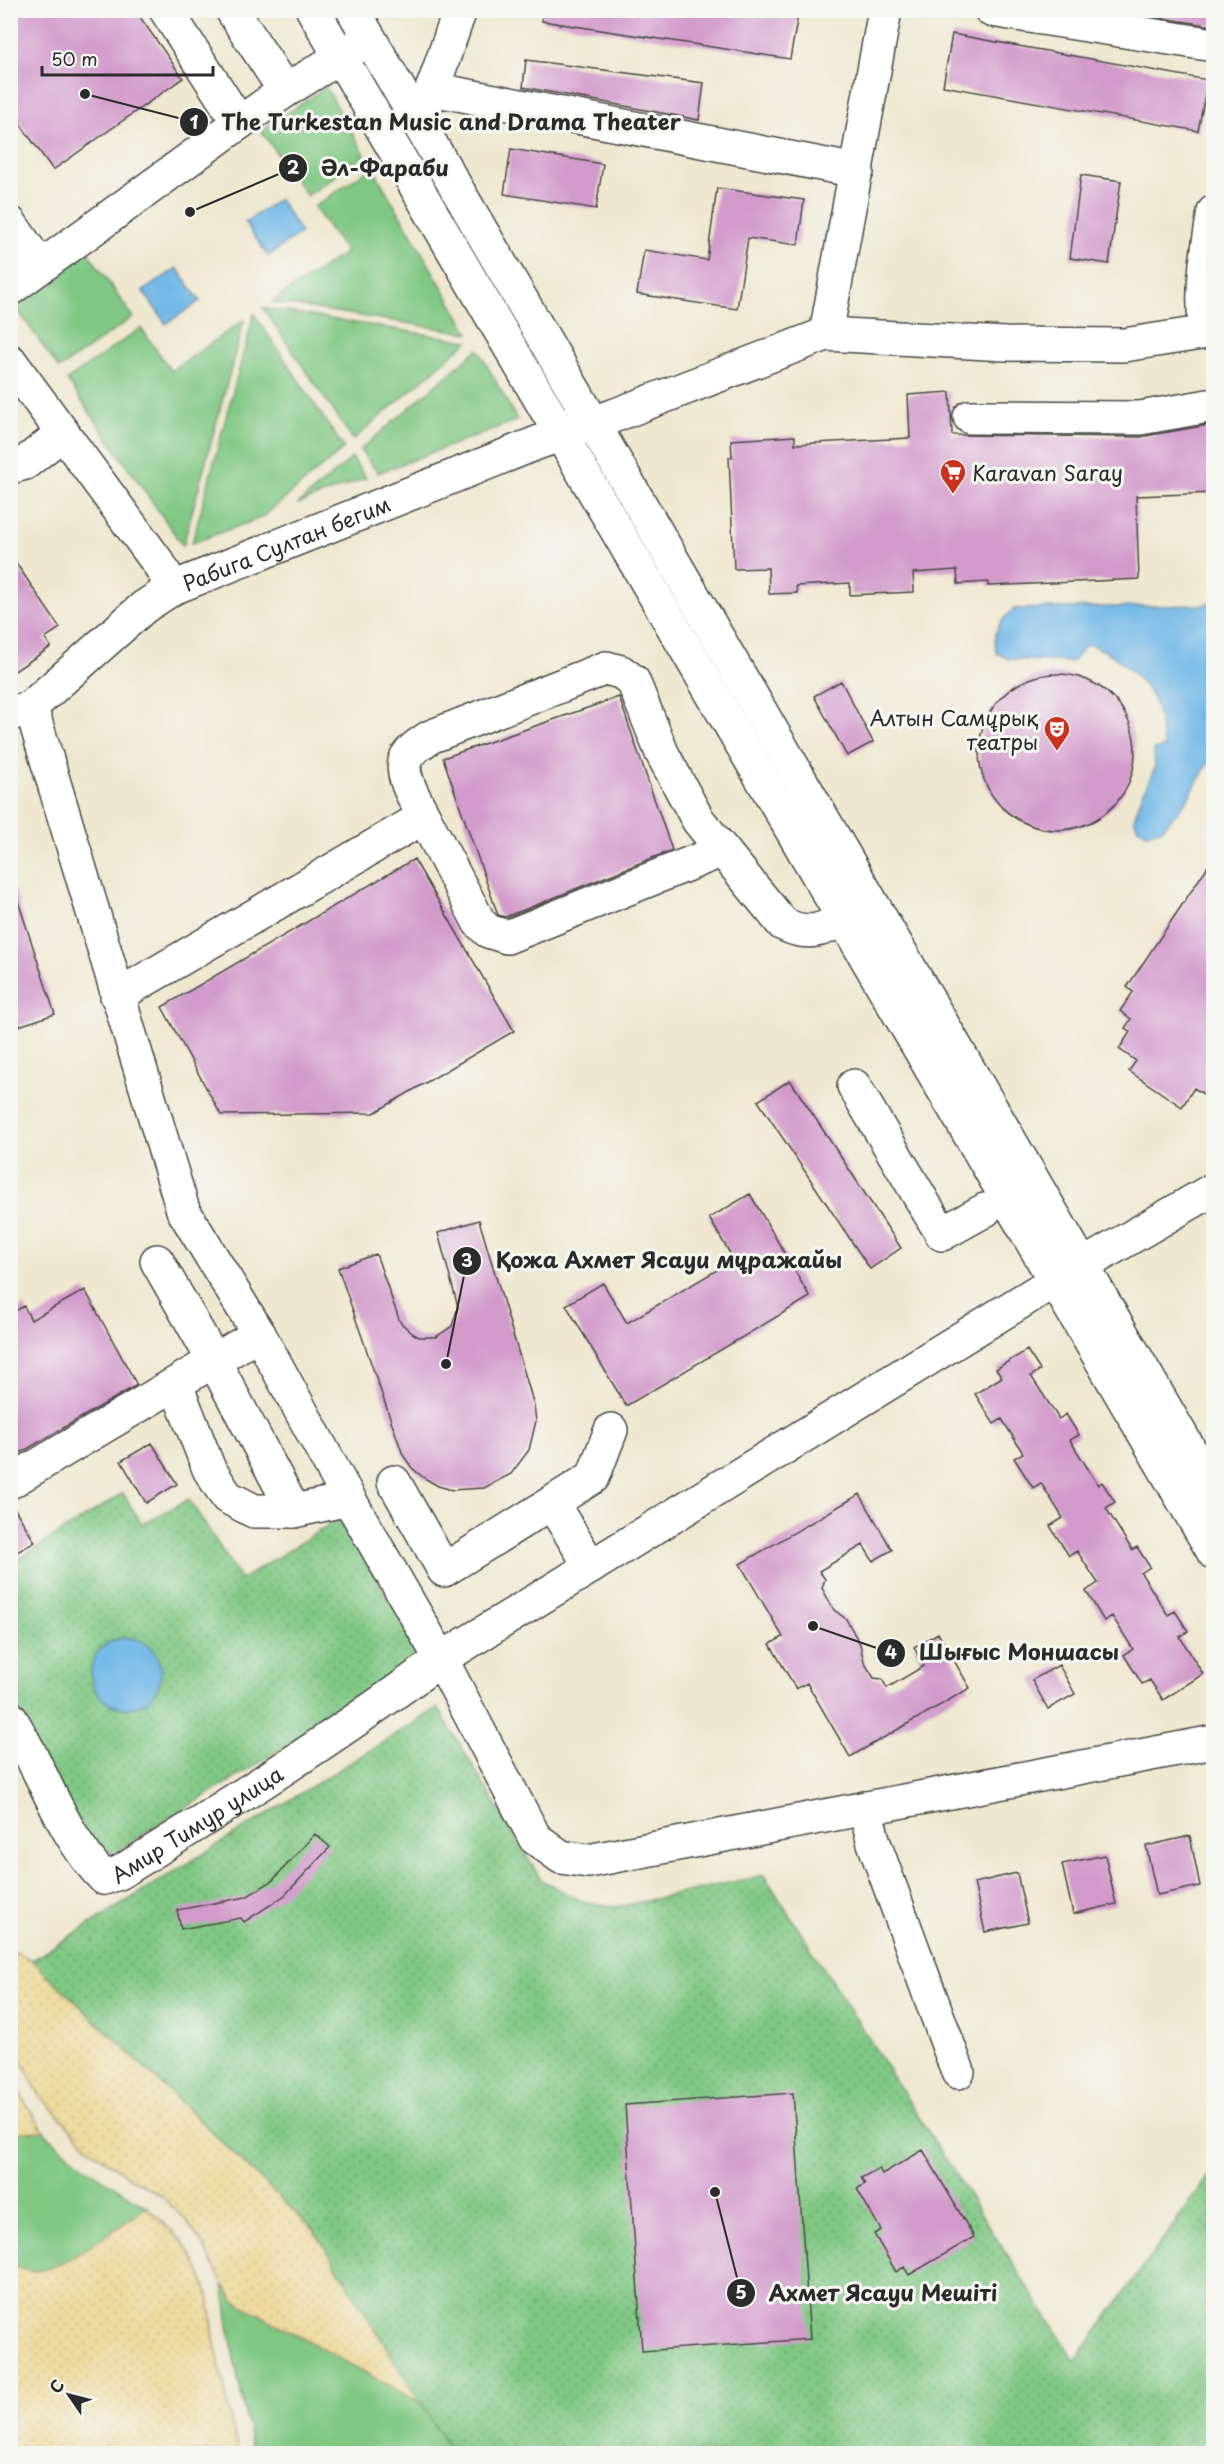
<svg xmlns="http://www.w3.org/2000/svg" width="1224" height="2464" viewBox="0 0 1224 2464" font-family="'Playpen Sans',sans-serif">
  <defs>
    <pattern id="sand-dots" width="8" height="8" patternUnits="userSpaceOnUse" patternTransform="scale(1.5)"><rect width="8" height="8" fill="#eeda9e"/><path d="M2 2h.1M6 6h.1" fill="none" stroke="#cb8" stroke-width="1.8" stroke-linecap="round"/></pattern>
    <pattern id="park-dots" width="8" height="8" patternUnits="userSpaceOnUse" patternTransform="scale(1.5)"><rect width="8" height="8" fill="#7fc783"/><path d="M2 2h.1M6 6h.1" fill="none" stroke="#68a26b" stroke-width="1.8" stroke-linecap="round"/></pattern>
  </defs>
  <rect width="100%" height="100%" fill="#f6f6f2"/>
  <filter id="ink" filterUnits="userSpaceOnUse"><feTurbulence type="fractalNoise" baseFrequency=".0167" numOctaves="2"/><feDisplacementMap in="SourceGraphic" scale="12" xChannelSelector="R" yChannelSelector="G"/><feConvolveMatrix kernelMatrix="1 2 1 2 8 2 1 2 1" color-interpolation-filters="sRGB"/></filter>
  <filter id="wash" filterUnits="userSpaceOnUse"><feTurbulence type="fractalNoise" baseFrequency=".008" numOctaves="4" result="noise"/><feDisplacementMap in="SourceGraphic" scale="24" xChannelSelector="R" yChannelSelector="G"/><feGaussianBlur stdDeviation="1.35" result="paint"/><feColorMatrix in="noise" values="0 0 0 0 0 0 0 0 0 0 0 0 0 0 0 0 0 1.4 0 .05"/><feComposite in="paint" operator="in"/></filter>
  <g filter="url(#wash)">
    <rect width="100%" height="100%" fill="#efe7cf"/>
    <path fill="#7fc783" stroke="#557957" stroke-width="1.5" d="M326,87L365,155L307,196L261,131Z
      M372,167L469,333L272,302L346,252L314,207Z
      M87,251L133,317L59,369L13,303Z
      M263,308L468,341L353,440Z
      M254,314L344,448L263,517L192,543Z
      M244,320L183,546L67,380L141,328L171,371Z
      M478,349L517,420L378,473L360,450Z
      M352,458L366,478L298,504Z
      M44,2131C74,2163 111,2184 147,2207C123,2223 64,2269 37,2271C28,2272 19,2269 11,2264V2133Z
      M223,2284L235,2301L421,2403L452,2453H253L233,2353Z"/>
    <path fill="url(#sand-dots)" stroke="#8c8264" stroke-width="1.5" d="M10,1950L32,1960L314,2230L421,2403L235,2301L223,2284L202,2243L185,2219L159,2194L131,2178L92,2151L40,2096L11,2040Z
      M11,2072L22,2097L44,2131L11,2133Z
      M147,2207L183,2242L196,2263L209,2295L214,2339L238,2453H11V2264C19,2269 28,2272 37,2271C64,2269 123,2223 147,2207Z"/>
    <path fill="url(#park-dots)" stroke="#557957" stroke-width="1.5" d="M123,1493L142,1524L189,1499L241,1580L340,1518L426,1660L103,1859L11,1708V1564Z
      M438,1708L541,1880L581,1901L618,1907L764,1875L1075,2361L1213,2171V2453H452L314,2230L32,1960Z"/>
    <path fill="#6fb7e7" stroke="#4d7189" stroke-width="1.5" d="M279,199L301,233L268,256L245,223Z
      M177,268L200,301L166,324L143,291Z
      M1213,601L1214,734L1207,744L1213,754L1187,800L1162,829L1148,834L1138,828L1134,819L1142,795L1155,768L1154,750L1165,747C1159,731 1161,712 1152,697C1139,675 1111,649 1087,644L1072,662L1009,659L997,653C991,634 999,621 1014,609L1204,605Z
      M91 1673a35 35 0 1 1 70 0a35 35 0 1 1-70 0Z"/>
    <g id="blocks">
      <path fill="#d19acb" d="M10,10H135L183,78L53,170L10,110Z
        M543,10H767L798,15L790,59L542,21Z
        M1129,10H1214V26L1129,13Z
        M952,34L1208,80L1198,131L943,86Z
        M526,60L704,83L699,120L523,87Z
        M511,149L603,164L596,209L504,194Z
        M1081,175L1121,181L1109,264L1070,258Z
        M717,188L804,200L798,245L748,238L737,309L637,294L644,250L707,260Z
        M950,392L952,435L1140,437L1214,424V493L1136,496L1139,579L988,586V582L958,584L957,570L913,573L914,592L850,595V583L796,586L797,593L769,594L768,568L734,569L729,457H732L731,440L795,436V444L910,438L908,395Z
        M10,554L60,628L45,638L51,647L10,674Z
        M979 752a78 78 0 1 1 156 0a78 78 0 1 1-156 0Z
        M841,681L873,742L847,756L814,696Z
        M619,697L672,850L526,909L505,917L498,915L443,758Z
        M1214,857V1101L1194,1088L1182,1107L1129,1071L1136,1061L1119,1049L1130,1032L1125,1028L1131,1019L1120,1011L1133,992L1127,987Z
        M414,859L514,1031L374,1113L221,1115L162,1007Z
        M10,889H14L55,1014L10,1029Z
        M790,1080L901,1248L870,1269L758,1101Z
        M750,1194L810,1297L626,1406L566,1305L603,1283L627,1323L734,1260L709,1218Z
        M479,1220L534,1405L536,1421L529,1450L511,1474L484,1488L452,1490L438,1486L424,1478L412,1468L403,1455L338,1268L376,1254L400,1322L412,1333L419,1337H436L452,1326L458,1307L438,1233Z
        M85,1290L137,1385L10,1459V1314L24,1306L31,1320Z
        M1027,1350L1040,1370L1031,1376L1059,1419L1066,1414L1079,1435L1070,1440L1098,1485L1102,1482L1115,1502L1106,1508L1132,1550L1137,1547L1150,1567L1141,1573L1168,1615L1175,1611L1188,1631L1180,1637L1203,1674L1163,1700L1150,1680L1142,1684L1124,1655L1133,1649L1112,1616L1104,1621L1086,1591L1098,1583L1077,1551L1069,1556L1050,1526L1063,1518L1041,1483L1033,1488L1014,1458L1023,1453L1002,1419L994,1424L975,1394L1002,1377L996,1369Z
        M152,1443L177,1484L146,1503L121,1461Z
        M860,1494L892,1550L873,1561L863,1545L819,1571L825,1579L822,1588L834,1610L846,1619L860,1644L864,1662L874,1678L882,1679L887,1688L924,1666L914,1647L938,1633L970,1688L850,1757L807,1683L796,1689L770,1644L783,1637L740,1564Z
        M10,1501L35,1542L10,1556Z
        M1059,1665L1075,1694L1048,1709L1032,1680Z
        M315,1834L330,1847L284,1896L244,1922L241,1918L181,1929L177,1910L246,1897L272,1881Z
        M1190,1836L1200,1886L1157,1895L1146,1846Z
        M1105,1855L1116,1904L1073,1914L1062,1864Z
        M1017,1873L1028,1923L985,1932L974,1883Z
        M793,2093L810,2339L642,2351L625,2105Z
        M923,2150L974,2237L909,2275L904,2267L896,2272L874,2234L881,2230L857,2189L865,2184L861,2178L879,2168L882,2174Z"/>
    </g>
  </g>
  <g filter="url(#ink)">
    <use href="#blocks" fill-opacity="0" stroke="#484744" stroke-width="1.5"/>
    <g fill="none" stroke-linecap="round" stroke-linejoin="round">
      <g stroke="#484744" stroke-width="36">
        <g id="minor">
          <path d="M166,10L239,123"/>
          <path d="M232,10L285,91"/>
          <path d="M313,10L1214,1553"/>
          <path d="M353,10L1214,1492"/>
          <path d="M991,10L1214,45"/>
          <path d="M432,89L857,171"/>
          <path d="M424,107L429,99L460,10"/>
          <path d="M10,223L40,266"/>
          <path d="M10,289L239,123L285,91L358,46"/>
          <path d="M1206,332C1200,292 1207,253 1214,212"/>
          <path d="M826,334L885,10"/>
          <path d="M10,361L159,564L173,588"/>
          <path d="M970,417L1140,418L1214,405"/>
          <path d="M10,467L25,463L63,433"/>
          <path d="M31,707L183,1210L259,1334L349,1499L441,1659L1035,1293L1214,1189"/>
          <path id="s1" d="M10,714L31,707L144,607L173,588L537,443L613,416L826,334L1005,344L1124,345L1214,331"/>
          <path d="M424,817L479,922L488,931L507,937L723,850"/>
          <path d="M117,996L424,817C417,802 396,771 408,755C413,747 423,742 430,737L606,668L621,672L633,681L662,753L698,820L783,924C807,936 821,931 844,919"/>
          <path d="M854,1086L942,1234L985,1210"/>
          <path d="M157,1261L214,1361L294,1511L349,1499"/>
          <path d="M176,1385L209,1469L227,1497L254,1511H294"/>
          <path d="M10,1482L259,1334"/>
          <path d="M394,1482L444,1570L593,1477L611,1430"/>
          <path d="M552,1503L591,1567"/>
          <path id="s2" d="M10,1718C44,1771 60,1833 104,1878L119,1873C228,1805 338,1736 441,1659L535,1838L561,1857L588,1861L1214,1742"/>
          <path d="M865,1808L874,1843L958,2072"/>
        </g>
      </g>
      <use href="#minor" stroke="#fff" stroke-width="33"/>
    </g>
  </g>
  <defs>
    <g id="supermarket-pin" transform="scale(1.35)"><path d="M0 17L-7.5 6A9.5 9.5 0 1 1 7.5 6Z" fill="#c8321e" stroke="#f6f6f2"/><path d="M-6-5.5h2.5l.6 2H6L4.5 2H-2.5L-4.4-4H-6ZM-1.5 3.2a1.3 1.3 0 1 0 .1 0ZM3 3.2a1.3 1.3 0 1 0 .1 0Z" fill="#fff"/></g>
    <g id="theatre-pin" transform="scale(1.35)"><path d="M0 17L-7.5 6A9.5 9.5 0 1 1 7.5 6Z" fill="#c8321e" stroke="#f6f6f2"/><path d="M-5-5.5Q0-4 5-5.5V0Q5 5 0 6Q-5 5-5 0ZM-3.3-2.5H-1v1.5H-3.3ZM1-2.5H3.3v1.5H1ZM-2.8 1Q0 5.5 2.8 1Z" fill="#fff"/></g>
  </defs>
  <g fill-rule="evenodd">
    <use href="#supermarket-pin" x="953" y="472"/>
    <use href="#theatre-pin" x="1057" y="729"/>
  </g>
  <g text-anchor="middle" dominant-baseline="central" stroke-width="6" stroke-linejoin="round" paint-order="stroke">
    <g font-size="21" fill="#2b2b2b" stroke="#f6f6f2" text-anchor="start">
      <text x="972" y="472">Karavan Saray</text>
      <text x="1038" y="717" text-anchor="end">Алтын Самұрық<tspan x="1038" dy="24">театры</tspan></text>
    </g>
    <g font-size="21" fill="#2b2b2b" stroke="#f6f6f2">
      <text stroke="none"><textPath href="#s1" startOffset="330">Рабига Султан бегим</textPath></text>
      <text stroke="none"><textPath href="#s2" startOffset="294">Амир Тимур улица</textPath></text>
    </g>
  </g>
  <path fill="none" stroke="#2b2b2b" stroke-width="2" d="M85 94L194 122M190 212L293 168M446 1364L467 1261M813 1626L891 1653M715 2192L741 2293"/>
  <g fill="#2b2b2b" stroke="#f6f6f2" stroke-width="2">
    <circle cx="85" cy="94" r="6"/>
    <circle cx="190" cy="212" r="6"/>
    <circle cx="446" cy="1364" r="6"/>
    <circle cx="813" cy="1626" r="6"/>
    <circle cx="715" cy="2192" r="6"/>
    <circle cx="194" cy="122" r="15"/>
    <circle cx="293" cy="168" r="15"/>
    <circle cx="467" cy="1261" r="15"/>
    <circle cx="891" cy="1653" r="15"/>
    <circle cx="741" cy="2293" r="15"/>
  </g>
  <g font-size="18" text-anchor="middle" font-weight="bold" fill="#fff">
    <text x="194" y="129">1</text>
    <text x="293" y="174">2</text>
    <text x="467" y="1267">3</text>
    <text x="891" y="1659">4</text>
    <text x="741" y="2299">5</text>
  </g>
  <g font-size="22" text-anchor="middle" font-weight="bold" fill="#2b2b2b" stroke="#f6f6f2" stroke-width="6" stroke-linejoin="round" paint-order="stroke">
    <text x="451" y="130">The Turkestan Music and Drama Theater</text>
    <text x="385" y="176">Әл-Фараби</text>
    <text x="669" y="1268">Қожа Ахмет Ясауи мұражайы</text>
    <text x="1019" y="1660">Шығыс Моншасы</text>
    <text x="883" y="2301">Ахмет Ясауи Мешіті</text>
  </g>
  <rect width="1224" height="2464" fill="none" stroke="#f6f6f2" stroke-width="36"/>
  <g transform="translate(69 2395) rotate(305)" stroke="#f6f6f2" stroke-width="4.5" paint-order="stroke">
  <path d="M0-4.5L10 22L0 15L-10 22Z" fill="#2b2b2b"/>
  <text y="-9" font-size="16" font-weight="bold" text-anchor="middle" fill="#2b2b2b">С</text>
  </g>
  <path d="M42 66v9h171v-9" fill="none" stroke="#2b2b2b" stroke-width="3"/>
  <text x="51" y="66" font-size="18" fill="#2b2b2b" stroke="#f6f6f2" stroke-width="4.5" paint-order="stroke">50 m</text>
</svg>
